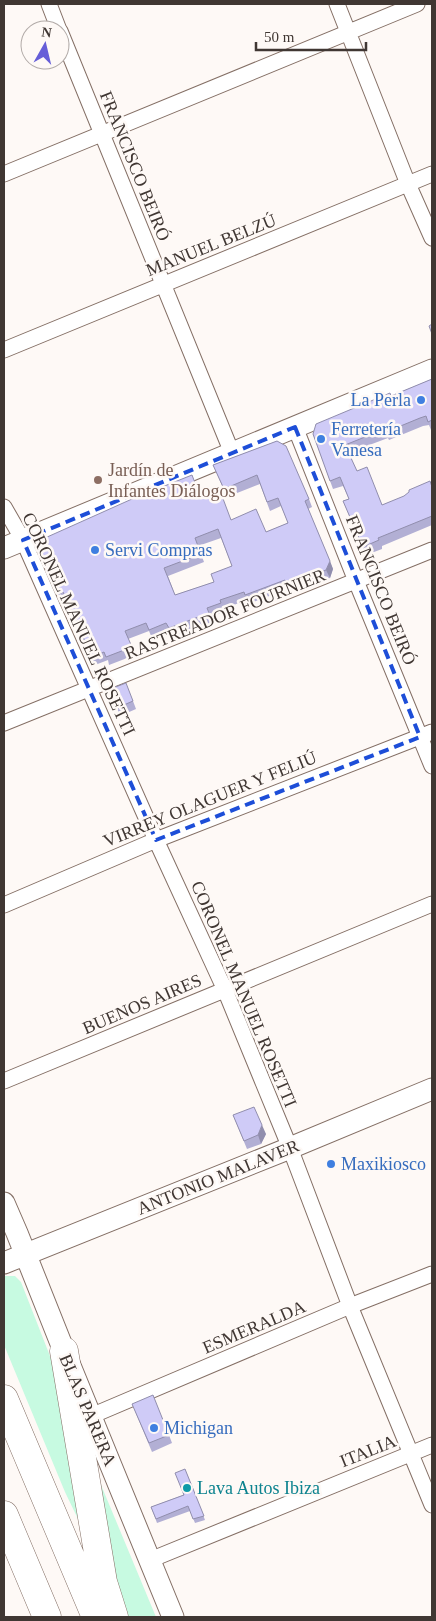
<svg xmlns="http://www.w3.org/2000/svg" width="436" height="1621" viewBox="0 0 436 1621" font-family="'Times New Roman',serif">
  <rect width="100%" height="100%" fill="#fef9f6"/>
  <path fill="#c7fae1" d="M4,1276H15L21,1282L59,1379L90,1544L65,1492L4,1345Z
    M89,1456L156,1617H126L115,1584Z"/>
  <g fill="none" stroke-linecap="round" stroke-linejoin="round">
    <g stroke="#846f65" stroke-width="17">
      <path id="street" d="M49,4L59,30
        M337,4L408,184L432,238
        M60,31L232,453
        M4,174L417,4
        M4,350L432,174
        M295,427L356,581L432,766
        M4,507L23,540L156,840L225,990L290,1148L350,1306L432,1505
        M4,723L432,550
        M4,905L156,840L432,732
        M4,1081L432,904
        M91,1416L350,1306L432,1274
        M150,1560L432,1445"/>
    </g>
    <g stroke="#846f65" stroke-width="23">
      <path id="secondary" d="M4,548L432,370
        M4,1203L17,1233L64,1351L173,1617
        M4,1263L290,1148L432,1089"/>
    </g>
    <g stroke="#846f65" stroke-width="29">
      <path id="highway" d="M64,1351L103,1582L114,1617
        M4,1399L96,1617
        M4,1515L47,1617"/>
    </g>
    <use href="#street" stroke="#fff" stroke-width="15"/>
    <use href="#secondary" stroke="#fff" stroke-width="21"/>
    <use href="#highway" stroke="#fff" stroke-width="28"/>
  </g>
  <path fill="#b2afd4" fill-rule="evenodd" d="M432,379V429L431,430L429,425L423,426L389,440L388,438L348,453L357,471L382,505L432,487V525L382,546V549L366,555L343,501L349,499L343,486L333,489L313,434L391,396Z
    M277,441L309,499L312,507L308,509L333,569L330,578L317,583L316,580L289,591L288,589L248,604L247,600L223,609L224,612L210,617L212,622L172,637L170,631L152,638L149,631L128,639L135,655L109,665L108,660L95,665L66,601L62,603L36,542L200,496L231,520L266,532L288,523L281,506L270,511L260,484L227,497L213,465ZM221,538L232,566L214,582L175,595L168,576L204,562L198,546Z
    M111,694L133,701L136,709L120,716Z
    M233,1115L266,1134L261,1144L247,1149Z
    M132,1404L169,1435L172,1443L152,1452Z
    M185,1469L205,1520L195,1523L190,1511L157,1523L151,1507L183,1495Z"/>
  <path fill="#918ead" d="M330,561L333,569L330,578L326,570Z
    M262,1125L266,1134L261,1144L258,1135Z"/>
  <path fill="#cfcbf7" stroke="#918ead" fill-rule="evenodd" d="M432,324V334L429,326Z
    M432,379V420L428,422L426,416L420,418L386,432L385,429L345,445L357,471L367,467L382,505L404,496L409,492V490L430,481L432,487V516L378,538L379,540L363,547L343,501L349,499L340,477L330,481L313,434L316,424L390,393L391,396Z
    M277,441L286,446L309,499L305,501L330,561L326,570L314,575L313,572L286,583L285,580L245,595L244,592L220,600L221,603L207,608L209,613L169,628L166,623L149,630L146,623L125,631L132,647L106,657L104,652L92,657L63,592L59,594L36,542L132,499L192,475L200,496L219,488L231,520L256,509L266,532L288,523L278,498L267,502L257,475L224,489L213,465ZM218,529L232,566L211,574L214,582L175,595L164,568L201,554L195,538Z
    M126,683L133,701L117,708L111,694L113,688Z
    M254,1107L262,1125L258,1135L244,1141L233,1115Z
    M153,1395L169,1435L149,1443L132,1404Z
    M185,1469L204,1516L193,1519L188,1506L156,1519L151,1507L184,1495L175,1473Z"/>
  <path fill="none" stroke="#1d4ed8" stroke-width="4" stroke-dasharray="10 6" stroke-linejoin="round" d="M295,427L420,737L156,840L23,540Z"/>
  <g fill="#3f7fe0" stroke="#fef9f6" stroke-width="2">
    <circle cx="421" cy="400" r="5"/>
    <circle cx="321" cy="439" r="5"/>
    <circle cx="95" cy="550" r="5"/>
    <circle cx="331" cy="1164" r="5"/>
    <circle cx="154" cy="1428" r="5"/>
  </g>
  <circle fill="#8d6e63" stroke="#fef9f6" stroke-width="2" cx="98" cy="480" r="5"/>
  <circle fill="#0f9aa8" stroke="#fef9f6" stroke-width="2" cx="187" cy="1488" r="5"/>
  <g text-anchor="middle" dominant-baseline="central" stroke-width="5" stroke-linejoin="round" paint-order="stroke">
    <g font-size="18" fill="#403733" stroke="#fef9f6">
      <text transform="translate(135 166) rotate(68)">FRANCISCO BEIRÓ</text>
      <text transform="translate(211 245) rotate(-22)">MANUEL BELZÚ</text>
      <text transform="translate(381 590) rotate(68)">FRANCISCO BEIRÓ</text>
      <text transform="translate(225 614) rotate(-22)">RASTREADOR FOURNIER</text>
      <text transform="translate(79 624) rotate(65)">CORONEL MANUEL ROSETTI</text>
      <text transform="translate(210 799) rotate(-22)">VIRREY OLAGUER Y FELIÚ</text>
      <text transform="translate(244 994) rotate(67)">CORONEL MANUEL ROSETTI</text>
      <text transform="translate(142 1004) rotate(-23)">BUENOS AIRES</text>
      <text transform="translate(218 1177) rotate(-22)">ANTONIO MALAVER</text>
      <text transform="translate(254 1327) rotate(-23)">ESMERALDA</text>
      <text transform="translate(88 1410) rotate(67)">BLAS PARERA</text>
      <text transform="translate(368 1451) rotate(-22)">ITALIA</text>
    </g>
    <g font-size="18" fill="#366cbe" stroke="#fef9f6" text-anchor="start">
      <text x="411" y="400" text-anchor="end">La Perla</text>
      <text x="331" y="429">Ferretería<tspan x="331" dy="21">Vanesa</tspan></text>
      <text x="105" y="550">Servi Compras</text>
      <text x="341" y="1164">Maxikiosco</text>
      <text x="164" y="1428">Michigan</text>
    </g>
    <g font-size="18" fill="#785e54" stroke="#fef9f6" text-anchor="start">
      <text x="108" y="470">Jardín de<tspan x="108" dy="21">Infantes Diálogos</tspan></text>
    </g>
    <g font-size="18" fill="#0d838f" stroke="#fef9f6" text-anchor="start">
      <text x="197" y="1488">Lava Autos Ibiza</text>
    </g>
  </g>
  <rect width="436" height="1621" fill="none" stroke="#403733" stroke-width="10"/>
  <g transform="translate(45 45) rotate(8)"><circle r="24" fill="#fef9f6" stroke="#b2aba8"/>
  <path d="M0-4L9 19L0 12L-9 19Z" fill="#665ed8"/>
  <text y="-8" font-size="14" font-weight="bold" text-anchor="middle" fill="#403733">N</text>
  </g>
  <path d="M256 42v8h110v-8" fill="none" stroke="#403733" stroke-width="2.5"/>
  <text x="264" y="42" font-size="15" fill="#403733" stroke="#fef9f6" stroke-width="4" paint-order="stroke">50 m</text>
</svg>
